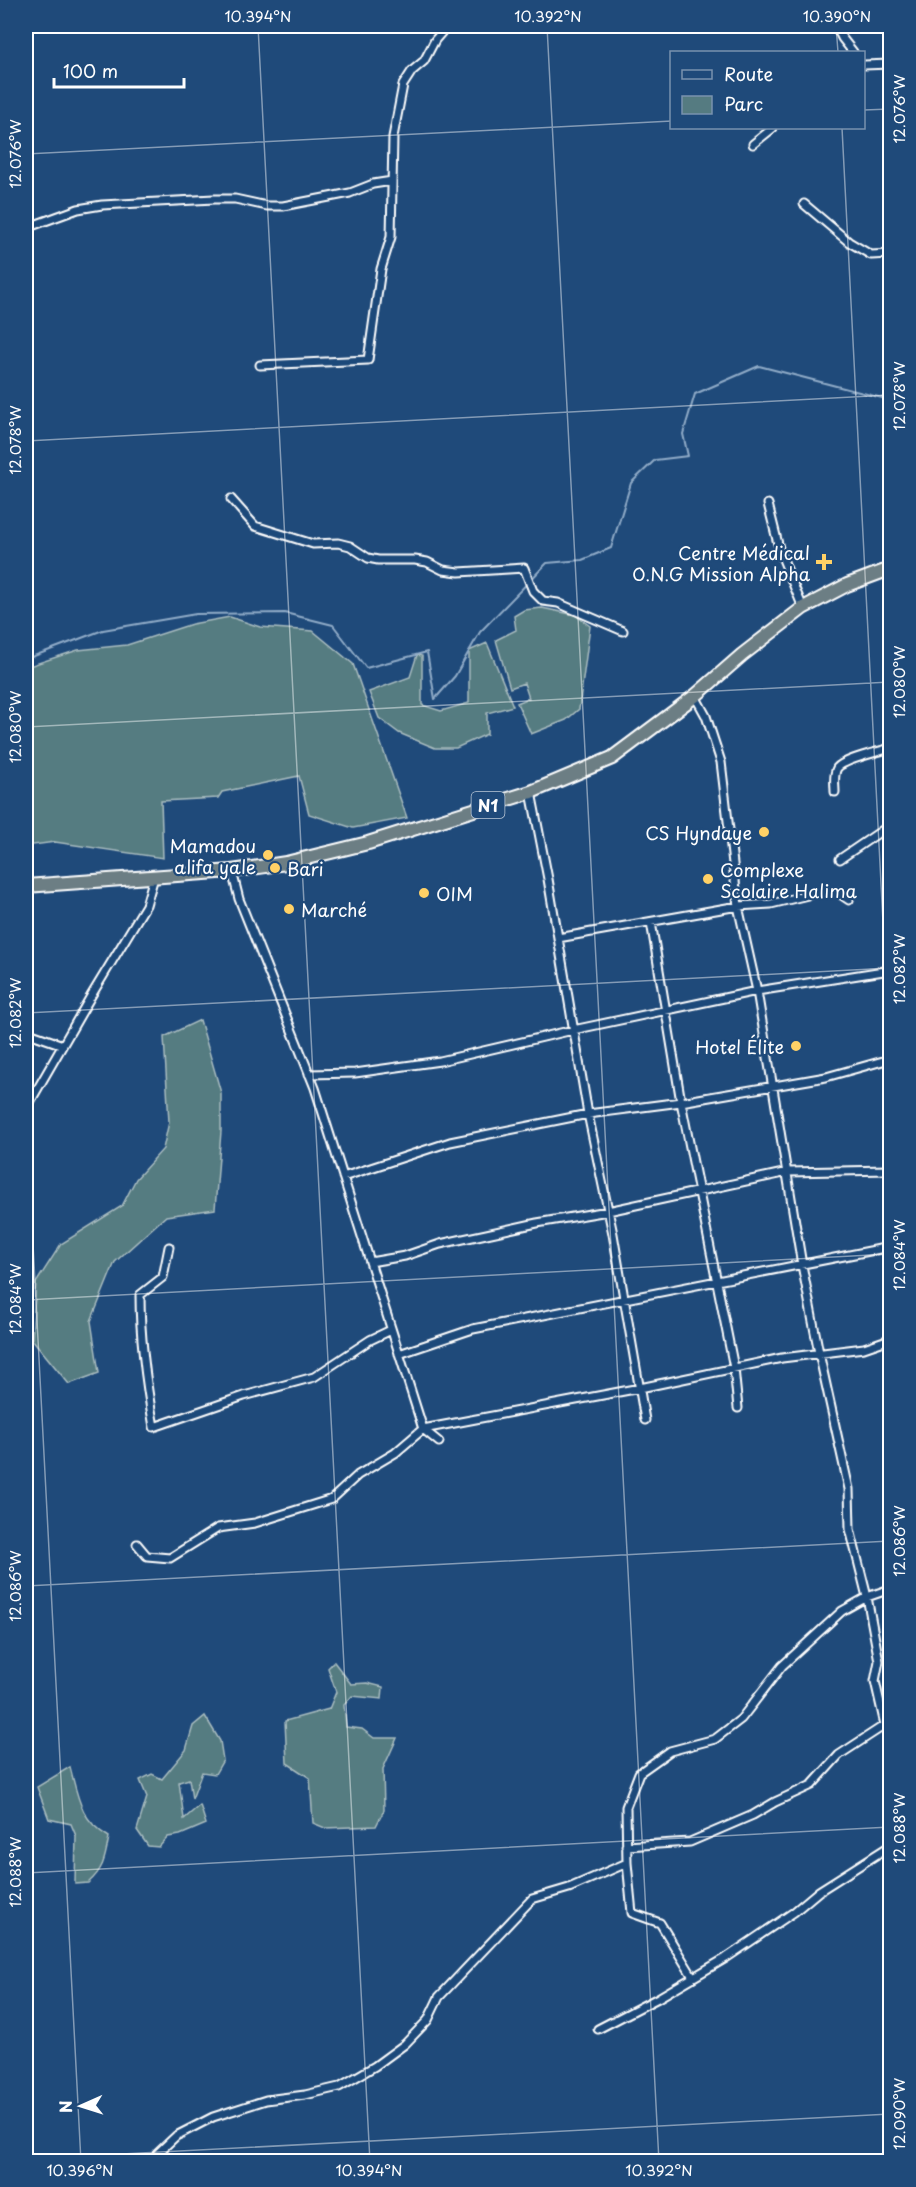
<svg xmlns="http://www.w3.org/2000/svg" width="916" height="2187" viewBox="0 0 916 2187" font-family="'Playpen Sans',sans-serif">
  <rect width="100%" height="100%" fill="#1f4a7a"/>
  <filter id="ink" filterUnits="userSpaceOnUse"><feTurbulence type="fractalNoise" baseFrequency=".0167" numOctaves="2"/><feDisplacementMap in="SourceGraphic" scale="12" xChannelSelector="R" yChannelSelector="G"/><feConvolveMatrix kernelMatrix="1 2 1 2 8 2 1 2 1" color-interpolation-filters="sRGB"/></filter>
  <g filter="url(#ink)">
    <path fill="#557b81" stroke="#aabdc0" stroke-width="1.5" d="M542,608L575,615L590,626L579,709L566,720L531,734L517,703L529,698L524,683L510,688L496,640L516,630L514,616L524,610Z
      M230,617L260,627L313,631L353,664L407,818L353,828L309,814L299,776L222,792L218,798L161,801L163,858L55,842L26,846V667L78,650L127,645L192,624Z
      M487,643L513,706L487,713V734L456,748H435L399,733L379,718L369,692L410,677L417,655L422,656V705L441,711L469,703V651Z
      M200,1020L221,1093V1131L215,1209L166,1216L115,1262L91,1321L99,1373L69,1384L32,1339L36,1283L61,1244L122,1206L136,1179L163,1149L169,1122L164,1037Z
      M334,1662L351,1684L367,1683L383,1687L382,1699L352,1696L344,1705L346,1727L362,1729L374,1738H397L383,1769L384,1810L376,1826L325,1828L313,1823L310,1778L287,1763L285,1721L329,1709L336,1692L328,1668Z
      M205,1716L220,1741L223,1760L215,1774L202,1772L192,1799L189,1779L179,1782L184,1819L200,1805L206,1824L180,1835L168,1837L159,1847L148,1846L137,1830L147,1797L140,1780L152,1774L162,1779L186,1750L193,1726Z
      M70,1767C78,1797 80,1820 109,1837C105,1858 104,1869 88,1883L75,1884L76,1836L71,1824L49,1819L37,1787Z"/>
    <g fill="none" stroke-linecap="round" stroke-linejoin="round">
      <path stroke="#91acc8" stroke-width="2" d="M26,659L103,630L196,614L285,613L333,625L366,668L427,652L435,699L455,676L480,632L547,563L582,560L611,548L631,483L655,460L688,456L683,434L695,394L759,366L890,400"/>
      <g stroke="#fff" stroke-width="11">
        <path id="street" d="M836,26L842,38L853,52
          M864,65L890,64
          M753,144L773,128
          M804,204L849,242L871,255L890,254
          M26,228L78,209L102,205L214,199H235L267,206H283L350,193L373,184L392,181
          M260,365L368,360L381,269L391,237L393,137L403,85L412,71L424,61L435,40L447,26
          M231,499L255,526L313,544L338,543L350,546L368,558L378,560H415L427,562L443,570L459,572L524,568L533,591L543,601L558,603L623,631
          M768,504L780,552L803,608
          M531,792L548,879L588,1114L613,1234L645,1420
          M835,792C835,785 833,775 837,768C844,759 879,752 890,748
          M840,859L890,825
          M232,871L239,899L315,1088L423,1429L439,1442
          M651,922L681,1102L734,1368L738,1408
          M26,926V951
          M558,938L738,906L771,904L816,893L837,892L849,900
          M26,1032L63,1045
          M309,1074L355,1073L440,1061L573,1030L757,991L890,970
          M26,1109L91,996L146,905L154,877
          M343,1177L450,1142L588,1114L681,1102L826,1077L890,1059
          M169,1247L163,1277L140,1295C140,1340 146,1383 154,1427L244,1396L314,1377L370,1340L391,1330
          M370,1262L405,1256L440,1244L537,1223L608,1211L788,1172L890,1170
          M399,1354L473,1329L890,1247
          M137,1544L147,1556L170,1558L218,1528L255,1523L332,1499L358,1475L395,1453L423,1429L640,1388L782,1358L864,1348L890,1339
          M626,1846L690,1842L753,1815L775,1802L812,1785L839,1755L885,1725L875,1681L879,1661L867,1597L850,1529L849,1489L819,1353L802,1265L757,991L738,906L721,762L706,716L695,696
          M693,1977L660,1923L632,1913L627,1863L626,1807L639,1773L670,1751L715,1739L741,1719L782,1666L842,1611L867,1597L890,1589
          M598,2029L658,1998L726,1958L794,1912L819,1891L890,1846
          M157,2154L176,2136L213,2117L266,2100L305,2095L339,2087L375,2066L405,2044L428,2020L439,1997L532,1899L569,1888L627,1863"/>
      </g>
      <g stroke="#fff" stroke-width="16">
        <path id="highway" d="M26,886L232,871L286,863L368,843L531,792L612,758L695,696L742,655L803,608L847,585L890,569"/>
      </g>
      <use href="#street" stroke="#1f4a7a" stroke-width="7"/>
      <use href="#highway" stroke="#6c7e84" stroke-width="12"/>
    </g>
  </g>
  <path fill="none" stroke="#fff" stroke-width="1.5" stroke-opacity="0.45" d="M258,26L370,2162M547,26L659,2162M836,26L838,52M864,110L890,109M842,128L890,1058M26,154L672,121M26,441L890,395M26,727L890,682M26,1013L890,968M26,1110L81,2162M26,1300L890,1254M26,1586L890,1541M26,1873L890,1827M26,2159L890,2114"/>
  <g fill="#ffd166" stroke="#1f4a7a" stroke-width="2">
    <path d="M821 553h6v6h6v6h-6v6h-6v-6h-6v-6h6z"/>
    <circle cx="764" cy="832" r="6"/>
    <circle cx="268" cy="855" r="6"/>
    <circle cx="275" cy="868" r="6"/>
    <circle cx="708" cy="879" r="6"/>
    <circle cx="424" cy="893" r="6"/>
    <circle cx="289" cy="909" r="6"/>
    <circle cx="796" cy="1046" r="6"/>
  </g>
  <g text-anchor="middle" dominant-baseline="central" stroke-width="4.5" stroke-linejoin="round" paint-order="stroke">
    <rect fill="#1f4a7a" stroke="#bcc9d7" stroke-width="1.5" x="471.5" y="792" width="33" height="26" rx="4.5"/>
    <g font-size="16" font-weight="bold" fill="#fff">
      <text x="488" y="805">N1</text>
    </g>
    <g font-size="18" fill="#fff" stroke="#1f4a7a" text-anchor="end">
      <text x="810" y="552">Centre Médical<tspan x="810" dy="21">O.N.G Mission Alpha</tspan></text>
      <text x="752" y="832">CS Hyndaye</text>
      <text x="256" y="845">Mamadou<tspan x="256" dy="21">alifa yale</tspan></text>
      <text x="287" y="868" text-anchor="start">Bari</text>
      <text x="720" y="869" text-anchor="start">Complexe<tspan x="720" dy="21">Scolaire Halima</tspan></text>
      <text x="436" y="893" text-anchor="start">OIM</text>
      <text x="301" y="909" text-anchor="start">Marché</text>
      <text x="784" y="1046">Hotel Élite</text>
    </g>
  </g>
  <rect width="916" height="2187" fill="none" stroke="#1f4a7a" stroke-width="66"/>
  <rect x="670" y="51" width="195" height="78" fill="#1f4a7a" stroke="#7992af" stroke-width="1.5"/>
  <rect x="682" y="70" width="30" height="9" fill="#1f4a7a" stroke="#7992af" stroke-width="1.5"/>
  <text x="724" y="81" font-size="18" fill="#ffffff">Route</text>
  <rect x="682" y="96" width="30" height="18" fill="#557b81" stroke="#7992af" stroke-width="1.5"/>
  <text x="724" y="111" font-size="18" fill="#ffffff">Parc</text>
  <g transform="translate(81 2106) rotate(267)" stroke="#1f4a7a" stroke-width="4.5" paint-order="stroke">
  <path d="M0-4.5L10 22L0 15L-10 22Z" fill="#ffffff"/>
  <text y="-9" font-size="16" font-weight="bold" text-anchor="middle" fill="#ffffff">N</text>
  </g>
  <path d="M54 78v9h130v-9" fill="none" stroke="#ffffff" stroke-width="3"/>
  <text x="63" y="78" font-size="18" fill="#ffffff" stroke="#1f4a7a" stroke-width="4.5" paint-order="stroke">100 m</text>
  <rect x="33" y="33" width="850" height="2121" fill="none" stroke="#fff" stroke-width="2"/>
  <g font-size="15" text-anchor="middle" fill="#fff">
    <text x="258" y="22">10.394°N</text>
    <text x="548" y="22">10.392°N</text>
    <text x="837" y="22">10.390°N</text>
    <text transform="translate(900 109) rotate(-90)" y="5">12.076°W</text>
    <text transform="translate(16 154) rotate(-90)" y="5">12.076°W</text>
    <text transform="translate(900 396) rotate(-90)" y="5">12.078°W</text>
    <text transform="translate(16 440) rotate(-90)" y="5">12.078°W</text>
    <text transform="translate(900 682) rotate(-90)" y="5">12.080°W</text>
    <text transform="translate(16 727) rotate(-90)" y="5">12.080°W</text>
    <text transform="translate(900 969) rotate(-90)" y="5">12.082°W</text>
    <text transform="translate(16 1013) rotate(-90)" y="5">12.082°W</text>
    <text transform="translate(900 1255) rotate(-90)" y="5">12.084°W</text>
    <text transform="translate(16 1299) rotate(-90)" y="5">12.084°W</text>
    <text transform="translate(900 1541) rotate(-90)" y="5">12.086°W</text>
    <text transform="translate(16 1586) rotate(-90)" y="5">12.086°W</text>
    <text transform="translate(900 1828) rotate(-90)" y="5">12.088°W</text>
    <text transform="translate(16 1872) rotate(-90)" y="5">12.088°W</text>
    <text transform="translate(900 2114) rotate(-90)" y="5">12.090°W</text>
    <text x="80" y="2176">10.396°N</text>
    <text x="369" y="2176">10.394°N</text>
    <text x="659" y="2176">10.392°N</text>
  </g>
</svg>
